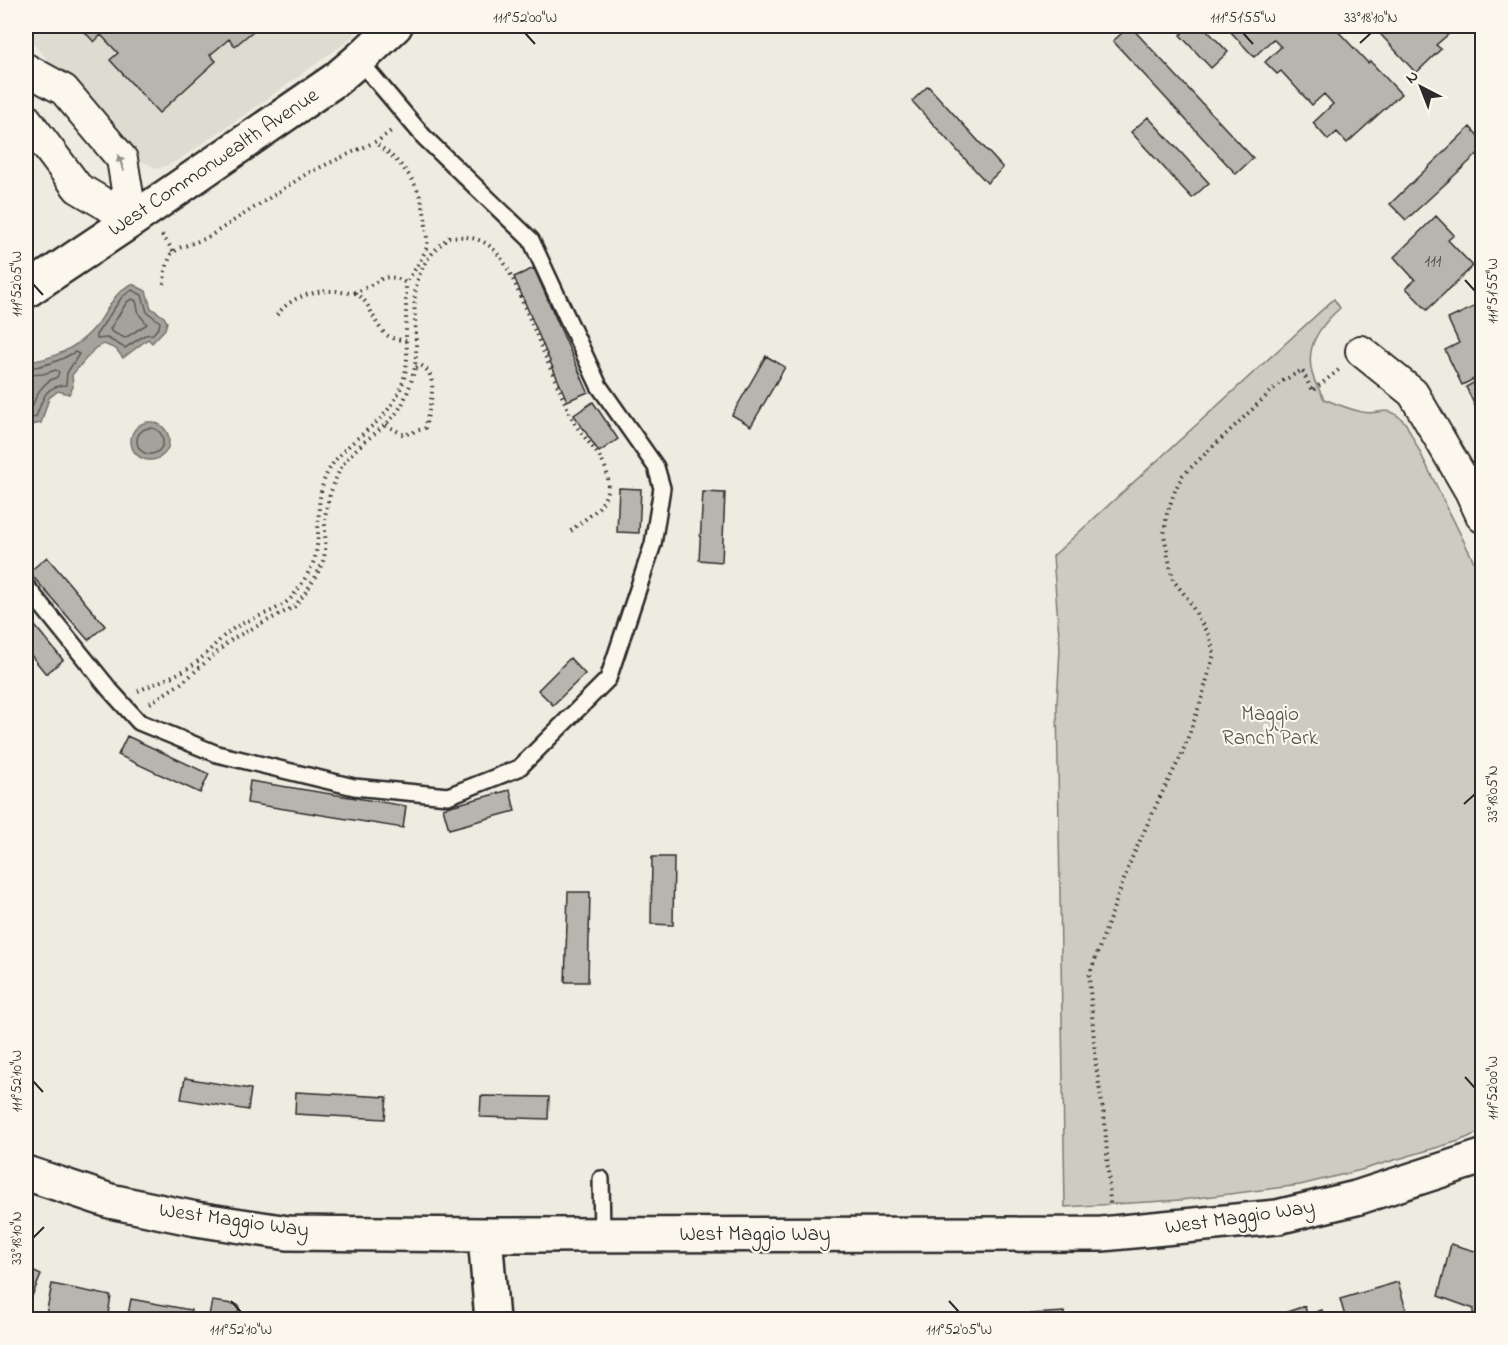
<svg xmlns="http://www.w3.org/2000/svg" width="1508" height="1345" viewBox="0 0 1508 1345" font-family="'Indie Flower',sans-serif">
  <rect width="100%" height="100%" fill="#eeebe0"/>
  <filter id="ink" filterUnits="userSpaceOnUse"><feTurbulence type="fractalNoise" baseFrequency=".0167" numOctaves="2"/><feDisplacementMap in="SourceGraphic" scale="12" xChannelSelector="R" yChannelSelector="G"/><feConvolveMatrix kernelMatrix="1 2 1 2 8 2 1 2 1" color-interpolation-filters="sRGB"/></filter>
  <g filter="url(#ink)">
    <path fill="#dedbd1" d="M26,26H364L346,42L259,105L177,161L158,169L141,161L26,36Z"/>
    <path fill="#cecbc2" stroke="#7c7b76" stroke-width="1.5" d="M1334,299L1340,308C1320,326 1305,346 1312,373C1314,382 1320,391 1324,399C1336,404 1349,409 1362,412C1382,416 1387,402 1406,424L1482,578V1131L1459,1141L1361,1170L1300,1185L1181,1200L1065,1207L1057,703L1060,649L1053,556Z"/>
    <path fill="#a4a29a" stroke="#74726e" stroke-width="1.5" d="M132,284L146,291L151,308L164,317L167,322L165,329L152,343L148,339L123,358L116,349L104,344L95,348L72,375L73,387L69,394L58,391L49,398L41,423L26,426V362C52,360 79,347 96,326C109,310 112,293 132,284Z
      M131 441a19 19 0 1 1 38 0a19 19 0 1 1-38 0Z"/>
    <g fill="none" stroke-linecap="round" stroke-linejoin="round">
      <path stroke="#5b5b57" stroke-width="1.5" d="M132,290L142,295L147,312L160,322L159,327L153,334L145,335L125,348L107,338L97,339L96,335L122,297Z
        M132,299L136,301L139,314L147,324L125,338L112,332L110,329L127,302Z
        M26,368C44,367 60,361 75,352L79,354L67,373L66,385C44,386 43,399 36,417L26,420
        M26,375L43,374L56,370L59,372L57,377C41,383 36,395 31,410L26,413
        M137 441a13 13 0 1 1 26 0a13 13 0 1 1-26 0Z"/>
    </g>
    <path fill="#b8b5ae" stroke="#2b2b2b" stroke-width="1.5" d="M79,26H259L235,46L229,39L210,55L216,61L159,113L110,60L118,53L101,35L94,42Z
      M1130,26L1253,158L1236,174L1113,41Z
      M1190,26H1203L1228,52L1211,68L1180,35Z
      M1238,26H1333L1368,63L1370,61L1401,94L1347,143L1337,132L1328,140L1313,123L1333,104L1324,94L1312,105L1281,71L1277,74L1265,62L1281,47L1273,39L1254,57L1231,32Z
      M1373,26H1458L1436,45L1441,49L1416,73Z
      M928,86L1003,168L987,183L912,101Z
      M1148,117L1209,183L1192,198L1131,132Z
      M1470,127L1482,140V150L1406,220L1390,204Z
      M1436,216L1454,235L1448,240L1473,266L1427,310L1406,288L1415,280L1394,257Z
      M534,268L588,392L567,401L514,277Z
      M1482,303V375L1462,385L1445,350L1459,343L1448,319Z
      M766,356L785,367L751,426L732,415Z
      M1482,378V408L1477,410L1466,387Z
      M593,402L618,439L599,452L574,415Z
      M619,488L641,489L639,533L617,532Z
      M703,492L725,493L722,562L699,560Z
      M47,557L105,626L88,640L29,572Z
      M26,615L63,660L46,674L26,649Z
      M570,658L585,674L553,705L538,690Z
      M127,736L209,774L200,793L118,755Z
      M250,781L406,806L403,828L247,803Z
      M510,790L515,811L449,829L443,808Z
      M652,857H674L673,925L651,924Z
      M568,892H590L588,982H565Z
      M185,1078L251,1089L248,1110L181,1099Z
      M296,1092L387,1097L385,1119L295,1114Z
      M481,1096L549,1097L548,1119L480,1117Z
      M1451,1244L1482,1253V1320H1471L1474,1309L1438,1296Z
      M26,1268L41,1275L26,1310Z
      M1398,1282L1409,1320H1346L1340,1299Z
      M52,1284L111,1296L107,1320H45Z
      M131,1299L191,1310L190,1320H127Z
      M212,1301L239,1305L238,1314L269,1320H208Z
      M1305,1306L1307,1315L1322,1310L1325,1320H1262Z
      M1064,1312V1320H995L994,1316Z"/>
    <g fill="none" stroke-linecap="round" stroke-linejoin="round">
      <g stroke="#2b2b2b" stroke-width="20">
        <path id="service" d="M26,586L110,690L139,722L217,754L354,787L448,796L519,768L608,679L653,544L662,488L656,467L599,386L531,240L424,137L359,60
          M601,1179L602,1235"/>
      </g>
      <g stroke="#2b2b2b" stroke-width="34">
        <path id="minor" d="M26,69L64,90L122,159L132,220
          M26,119L78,188L132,220
          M1361,351L1413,393L1470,491L1482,517"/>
      </g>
      <g stroke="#2b2b2b" stroke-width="38">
        <path id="tertiary" d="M26,291L132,220L335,80L361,58L395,26
          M26,1173L110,1201L196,1219L288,1233L485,1235L1102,1234L1277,1217L1356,1198L1482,1157
          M485,1235L492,1320"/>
      </g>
      <path stroke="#2b2b2b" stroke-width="4" stroke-dasharray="1.5 4.5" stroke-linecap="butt" d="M162,235L174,252
        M164,284L165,271L171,254L179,248L207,238L308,173L379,140L391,131V129
        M355,293C374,303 372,329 392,338C396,339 402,340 406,341V283
        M277,315C290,297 314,290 336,291C342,292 349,294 355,292C376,287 382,268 406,283C413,272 423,258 427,246C428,241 426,233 426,228C424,188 406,165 375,143
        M386,425L404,435L425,428C428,410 442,375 420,365L415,368
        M138,691C155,683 176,676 191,666C208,655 219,637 236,627C254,616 278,612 292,597C299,589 313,567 315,557C322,528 313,495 330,468C341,450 357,439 372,426C398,405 411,374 406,341
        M150,703L183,682L232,639L294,607C305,594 317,577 323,561C328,545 323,527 326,511C328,499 335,478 341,468C357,439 393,429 405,398C409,389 413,377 415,367C421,312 397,280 449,237C465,236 480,237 492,248C508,262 517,289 525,308C541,344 555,382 572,418C582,440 610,458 608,485C605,512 585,516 569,533
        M1110,1203L1105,1123L1096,1066L1089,976L1131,860L1160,797L1182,754L1200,704L1214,654L1210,638L1188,599L1173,580L1164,535L1167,514L1175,490L1183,475L1281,382L1302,370L1312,391L1340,369"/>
      <use href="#service" stroke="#fbf7ec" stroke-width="15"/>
      <use href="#minor" stroke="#fbf7ec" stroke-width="30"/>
      <use href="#tertiary" stroke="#fbf7ec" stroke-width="33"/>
    </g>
    <defs><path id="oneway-solid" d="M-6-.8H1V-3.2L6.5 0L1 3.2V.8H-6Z" transform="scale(1.5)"/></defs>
    <use fill="#93918c" href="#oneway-solid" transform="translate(121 163) rotate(-109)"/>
  </g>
  <path fill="none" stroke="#2b2b2b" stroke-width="2" d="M525,33L535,44M1243,33L1253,44M1360,43L1371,33M1465,280L1475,291M33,284L43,295M1464,804L1475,794M1465,1077L1475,1088M33,1081L43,1092M33,1238L44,1227M231,1301L241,1312M949,1301L959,1312"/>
  <g text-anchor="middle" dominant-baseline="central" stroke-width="4.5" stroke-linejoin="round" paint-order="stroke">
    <g font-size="18" fill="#4e4e4c">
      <text x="1433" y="262">111</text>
    </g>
    <g font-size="21" fill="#2b2b2b" stroke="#fbf7ec">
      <text transform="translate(214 163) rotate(-34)">West Commonwealth Avenue</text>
      <text transform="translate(1240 1218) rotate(-8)">West Maggio Way</text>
      <text transform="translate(234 1221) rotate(8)">West Maggio Way</text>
      <text x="755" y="1235">West Maggio Way</text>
    </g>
    <g font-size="21" fill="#545351" stroke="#fbf7ec">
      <text x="1270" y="715">Maggio<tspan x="1270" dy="24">Ranch Park</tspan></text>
    </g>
  </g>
  <rect width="1508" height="1345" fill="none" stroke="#fbf7ec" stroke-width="66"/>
  <g transform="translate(1421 87) rotate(318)" stroke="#fbf7ec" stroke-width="4.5" paint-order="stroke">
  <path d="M0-4.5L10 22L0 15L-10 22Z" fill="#2b2b2b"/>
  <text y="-9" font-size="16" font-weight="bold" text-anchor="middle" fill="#2b2b2b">N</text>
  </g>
  <rect x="33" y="33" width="1442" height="1279" fill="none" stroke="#2b2b2b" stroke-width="2"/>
  <g font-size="15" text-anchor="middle" fill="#2b2b2b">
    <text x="525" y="22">111°52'00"W</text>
    <text x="1243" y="22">111°51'55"W</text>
    <text x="1371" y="22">33°18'10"N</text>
    <text transform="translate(16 284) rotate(-90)" y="5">111°52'05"W</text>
    <text transform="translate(1492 291) rotate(-90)" y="5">111°51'55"W</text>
    <text transform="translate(1492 794) rotate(-90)" y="5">33°18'05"N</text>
    <text transform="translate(16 1081) rotate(-90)" y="5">111°52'10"W</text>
    <text transform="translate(1492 1088) rotate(-90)" y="5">111°52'00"W</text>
    <text transform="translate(16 1238) rotate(-90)" y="5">33°18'10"N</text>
    <text x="241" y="1334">111°52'10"W</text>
    <text x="959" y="1334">111°52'05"W</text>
  </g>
</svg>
